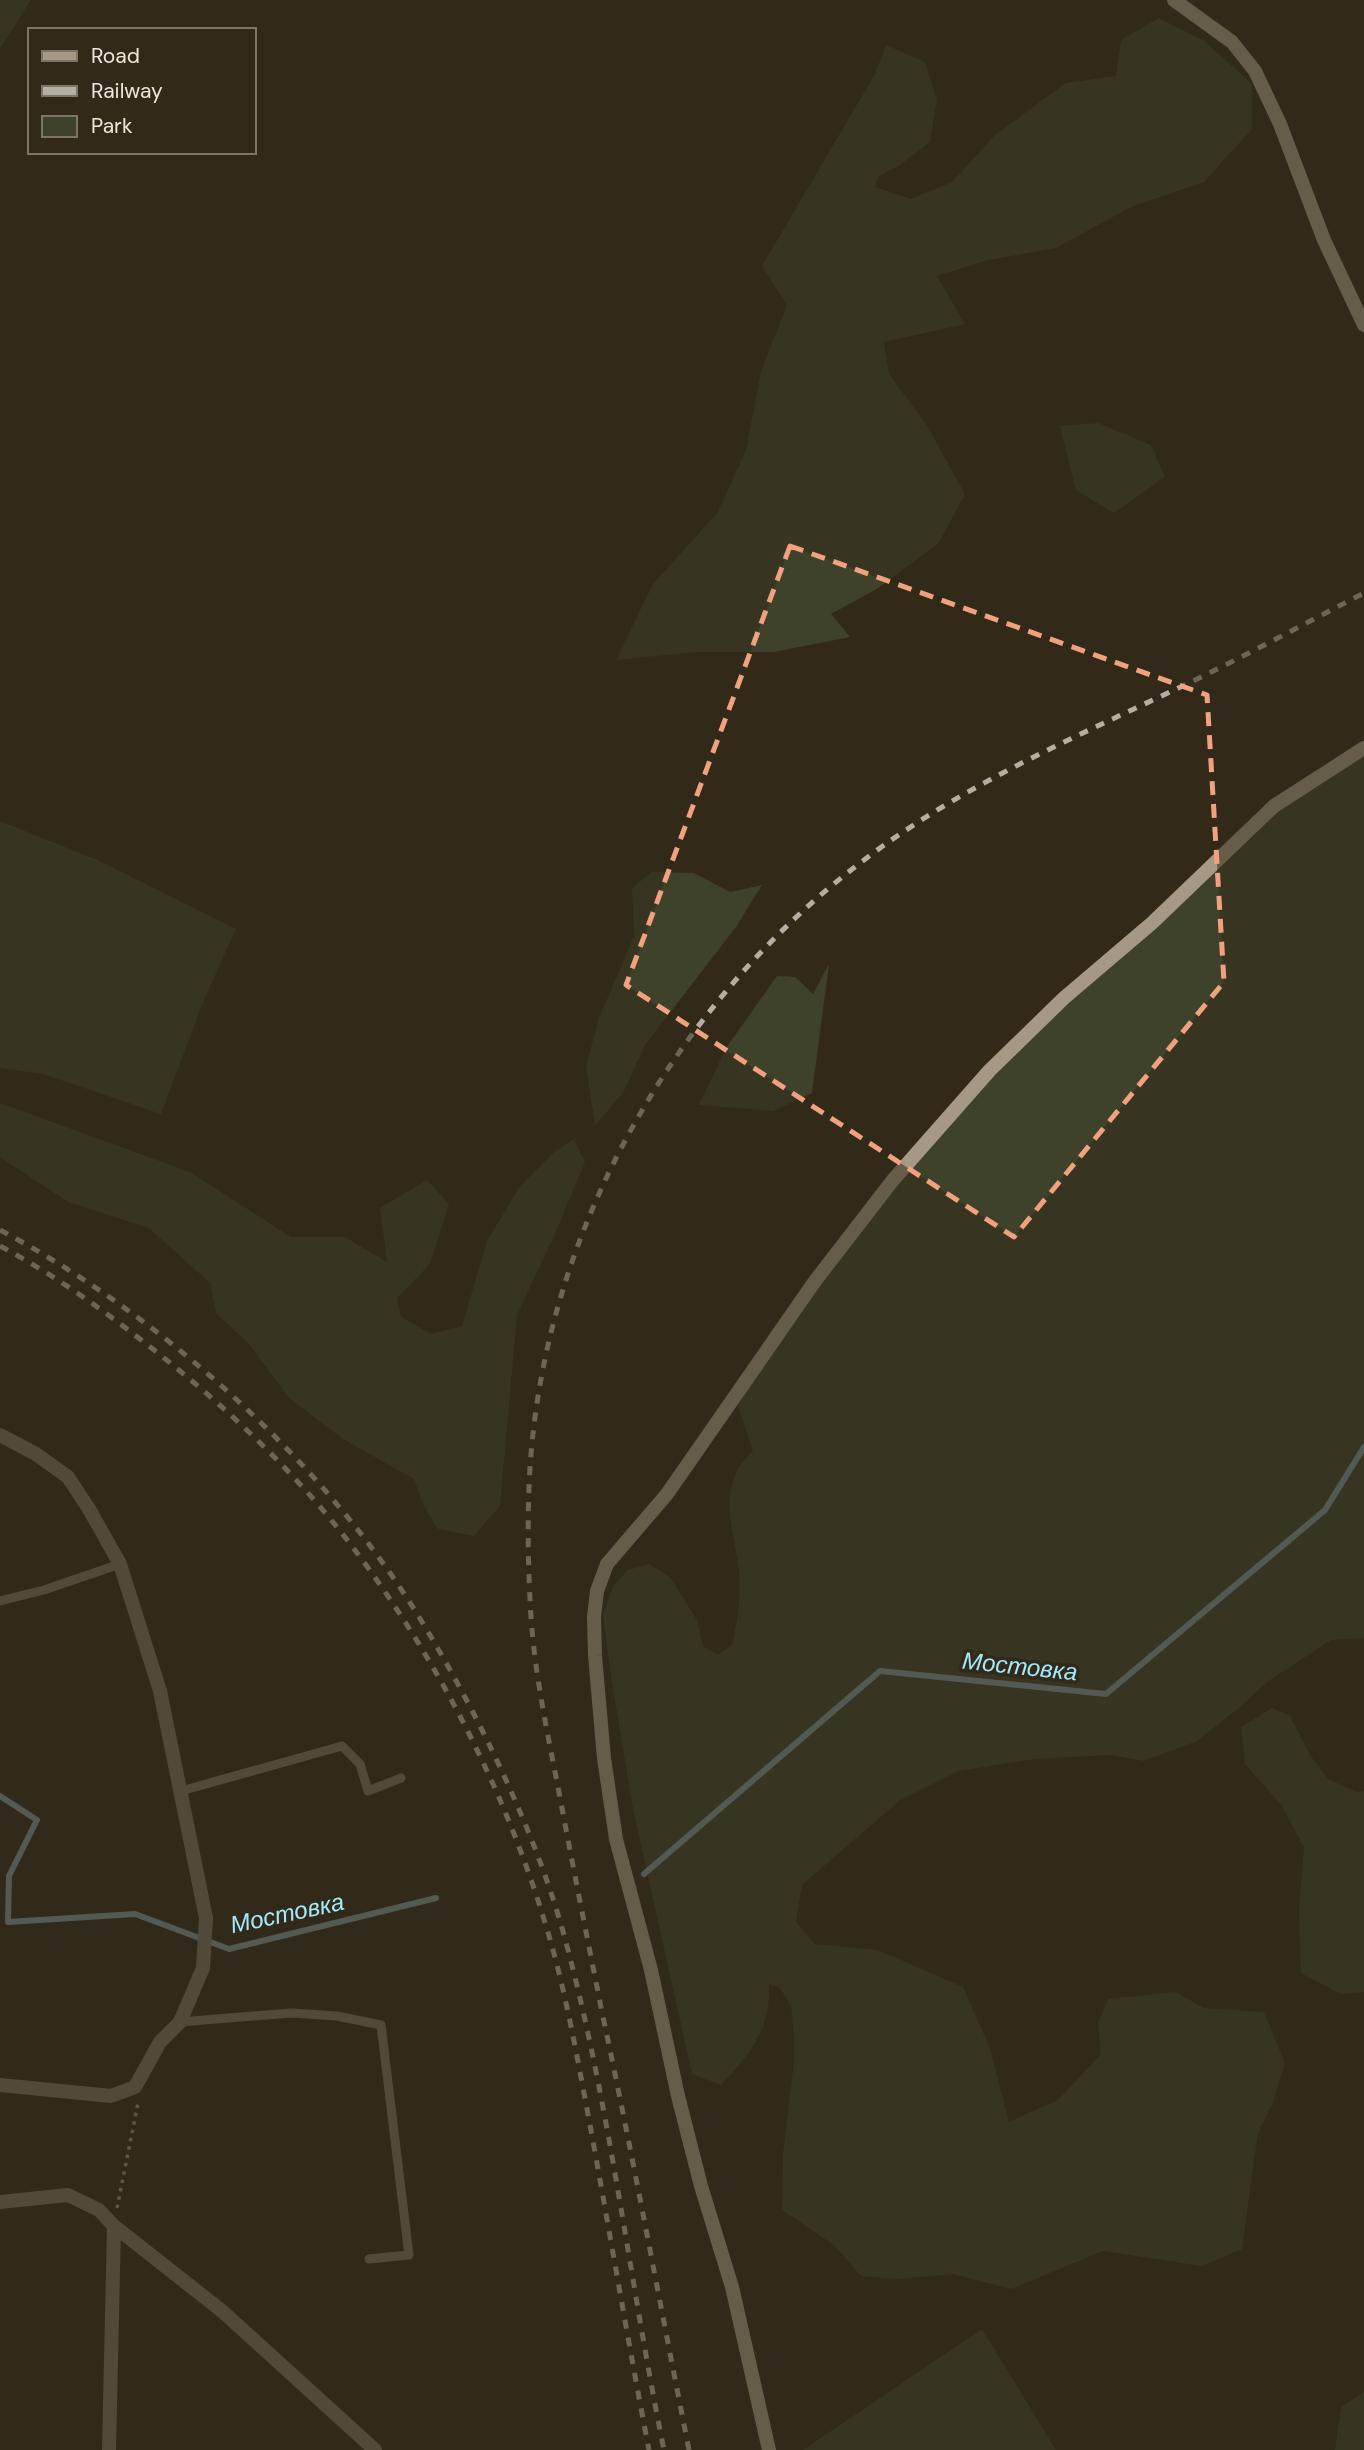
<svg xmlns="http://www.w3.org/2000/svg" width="1364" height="2450" viewBox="0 0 1364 2450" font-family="'DM Sans',sans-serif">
  <rect width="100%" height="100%" fill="#322919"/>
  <path fill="#3e422b" d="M0,0H31L0,49Z
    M1159,18L1203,40L1252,84V129L1204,182L1133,206L1056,248L984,261L937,276L965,324L884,342L889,374L926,424L965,494L938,544L875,590L831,614L850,637L774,652H696L616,660L653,584L718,512L746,450L761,371L787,305L762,266L875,74L886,45L925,62L937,100L930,142L900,165L879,176L875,187L911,199L952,182L995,135L1066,83L1116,76L1121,40Z
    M1098,423L1151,445L1165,477L1114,513L1076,490L1060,426Z
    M1364,748V1638L1331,1640L1267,1682L1239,1708L1197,1741L1144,1761L1110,1755L1034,1759L959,1771L899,1801L802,1885L796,1922L815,1944L878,1950L963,1987L990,2048L1009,2122L1058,2100L1101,2054L1098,2023L1108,1999L1175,1992L1204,2008L1264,2012L1285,2063L1272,2105L1258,2133L1242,2249L1202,2266L1103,2251L1011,2289L953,2274L898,2279L861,2276L834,2245L782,2210L783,2154L794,2061V2038L791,2005L779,1987L769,1984C771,2029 750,2054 721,2085L692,2074L633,1809L612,1683L603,1615L613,1586L628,1570L649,1564L670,1577L697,1620L703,1646L718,1655L732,1645C738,1621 741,1595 739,1570C735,1537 720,1499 739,1468C742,1462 748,1456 753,1451L735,1397L815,1281L990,1070L1237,839Z
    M0,821L95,859L236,929L204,1000L161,1114L43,1074L0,1068Z
    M652,872L694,873L730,892L762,885L736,927L645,1045L624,1091L595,1126L586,1066L599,1018L634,936L632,888Z
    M829,964L812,1093L773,1111L699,1105L726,1048L777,976L795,977L813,994Z
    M0,1103L190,1172L291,1237H345L387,1262L380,1208L427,1180L449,1204L430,1264L397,1298L401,1317L431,1334L462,1326L487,1241L520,1186L554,1152L574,1139L585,1162L554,1236L517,1315L500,1506L474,1536L438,1529L424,1506L414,1479L343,1439L289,1398L249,1344L216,1313L210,1283L149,1228L68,1202L0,1157Z
    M1272,1708L1290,1716L1310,1755L1328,1779L1357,1792L1364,1791V1992L1341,1994L1301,1973L1299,1910L1304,1847L1281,1805L1245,1764L1241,1727Z
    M982,2329L1056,2450H803Z
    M1364,2392V2450H1335L1341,2407Z"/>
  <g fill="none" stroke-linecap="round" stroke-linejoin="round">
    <path stroke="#7c959a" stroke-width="6" d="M0,1796L37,1820L9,1876L8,1922L135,1914L229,1949L436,1898
      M644,1874L880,1671L1106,1694L1325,1510L1364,1447"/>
    <path stroke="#968f82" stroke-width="3.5" stroke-dasharray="3.5 5" stroke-linecap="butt" d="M117,2208L138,2103"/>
    <path stroke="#797165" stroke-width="9" d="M0,1601L44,1590L120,1564
      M181,1791L342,1746L360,1764L368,1791L401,1778
      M180,2022L291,2013L337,2016L381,2025L409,2255L369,2259"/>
    <path stroke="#797165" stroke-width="14" d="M0,1435L36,1454L68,1477L89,1509L120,1564L160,1691L206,1918L203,1968L180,2022L160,2042L135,2087L111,2096L0,2085
      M0,2202L68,2195L99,2210L114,2226L109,2450
      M114,2226L222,2311L375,2450"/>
    <path stroke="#a59985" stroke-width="14" d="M1174,0L1232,42L1255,71L1280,124L1324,240L1364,325
      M769,2450L732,2287L701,2186L678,2096L651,1970L616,1839L604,1758L595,1656L594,1617L597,1591L607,1564L667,1494L815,1281L893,1180L990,1070L1064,998L1152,923L1274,806L1364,748"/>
    <path stroke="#b5aea2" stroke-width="5" stroke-dasharray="9 9" stroke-linecap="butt" d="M0,1230C155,1312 311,1451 407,1598C436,1643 462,1690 486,1738C517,1801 545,1867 564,1935C610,2103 629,2279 664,2450
      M0,1246C55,1275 106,1312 154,1350C225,1406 293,1470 348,1541C438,1658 508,1795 549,1936C567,1997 578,2062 590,2125C610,2233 628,2342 649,2450
      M689,2450C660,2304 633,2157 602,2012C587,1937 572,1862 558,1787C547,1731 535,1675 531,1617C528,1568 527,1518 530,1468C545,1232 673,1006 860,863C956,789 1062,743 1170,692C1236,661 1300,626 1364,593"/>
  </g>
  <path d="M0 0H1364V2450H0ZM790,546L1207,695L1224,982L1014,1237L626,985Z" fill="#322919" fill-opacity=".55" fill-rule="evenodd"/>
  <path fill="none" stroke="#f2a17e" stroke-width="5" stroke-dasharray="14 9" stroke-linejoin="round" d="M790,546L1207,695L1224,982L1014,1237L626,985Z"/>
  <g text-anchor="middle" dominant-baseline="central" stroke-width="7" stroke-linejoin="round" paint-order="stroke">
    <g font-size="24" font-style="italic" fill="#a2eafe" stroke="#322919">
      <text transform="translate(1020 1666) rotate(6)">Мостовка</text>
      <text transform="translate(287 1913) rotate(-12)">Мостовка</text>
    </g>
  </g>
  <rect x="28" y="28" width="228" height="126" fill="#322919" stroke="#7d7567" stroke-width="2"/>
  <rect x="42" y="51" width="35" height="10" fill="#a59985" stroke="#7d7567" stroke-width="2"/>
  <text x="91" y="63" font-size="21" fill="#ede7dd">Road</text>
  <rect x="42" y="86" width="35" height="10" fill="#b5aea2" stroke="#7d7567" stroke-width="2"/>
  <text x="91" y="98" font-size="21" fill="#ede7dd">Railway</text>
  <rect x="42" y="116" width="35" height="21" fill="#3e422b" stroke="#7d7567" stroke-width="2"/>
  <text x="91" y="133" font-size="21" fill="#ede7dd">Park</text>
</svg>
